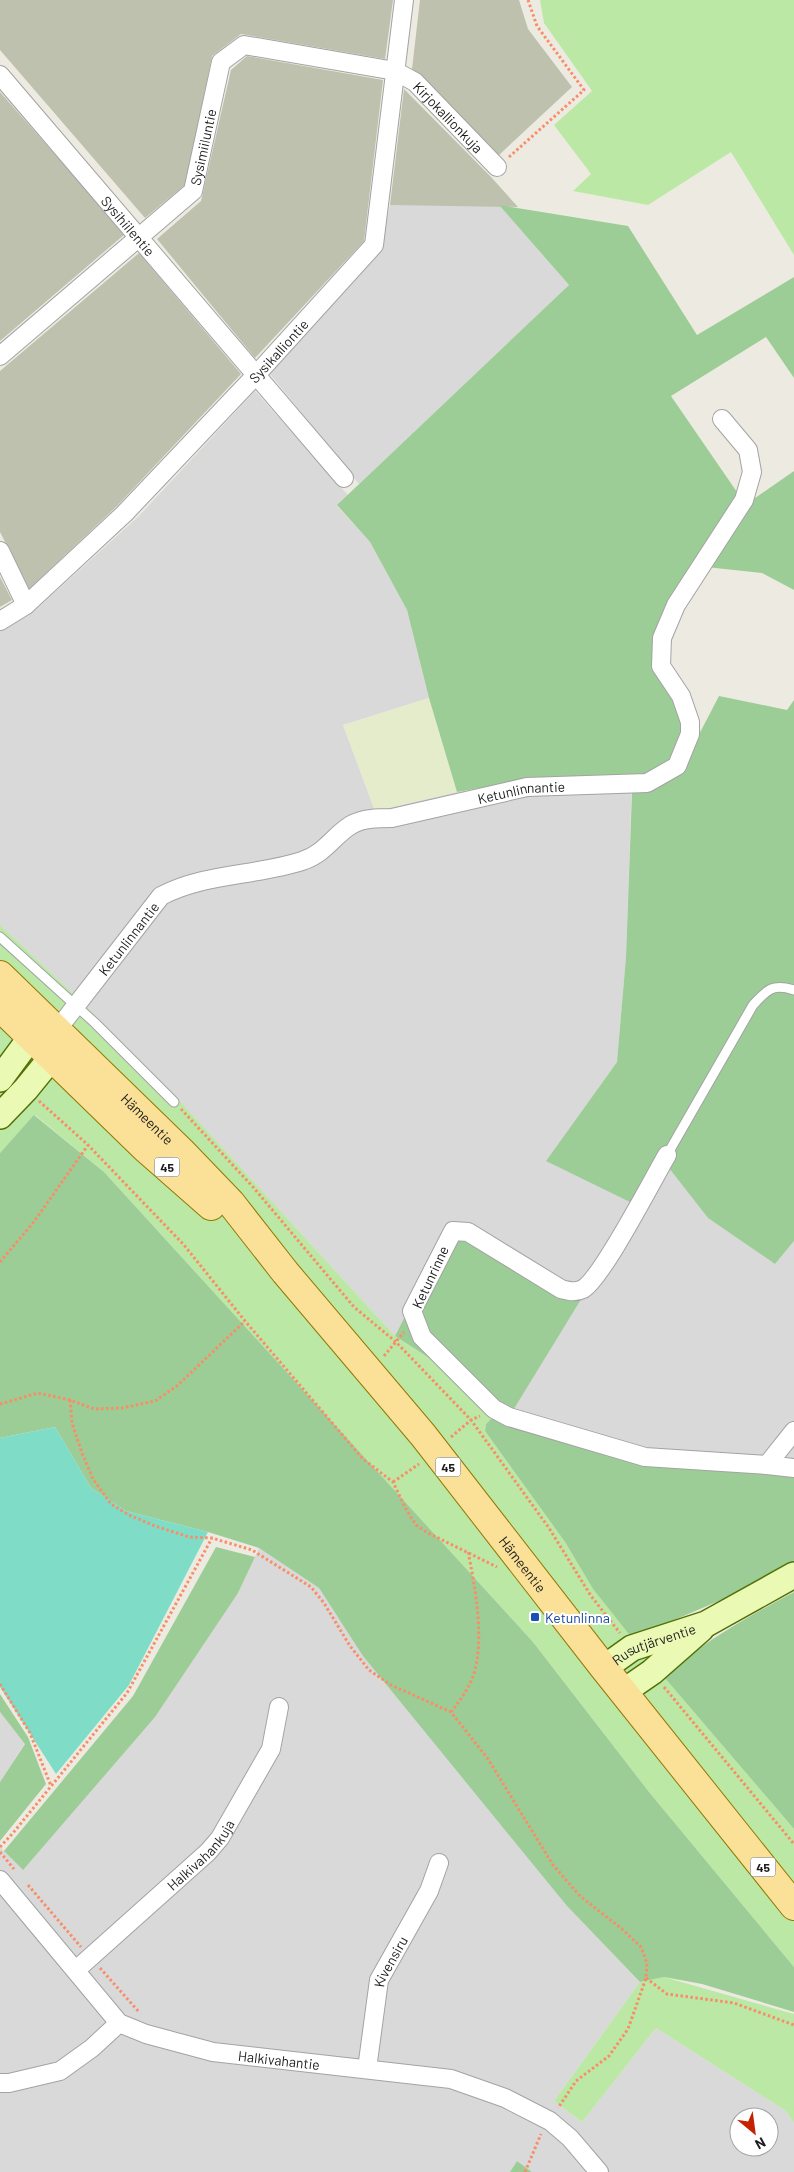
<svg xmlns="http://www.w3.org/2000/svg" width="794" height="2172" viewBox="0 0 794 2172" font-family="Barlow,sans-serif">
  <rect width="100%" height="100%" fill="#edebe1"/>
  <path fill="#dad9d9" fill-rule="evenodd" d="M390,205H499L569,285L359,484L270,374L380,251Z
    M255,391L348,495L337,506L370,542L407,610L429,698L343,725L375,811L457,792L502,784L632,777L626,957L617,1062L546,1161L669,1167L708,1218L775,1264L794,1241V1465L649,1454L512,1412L453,1222L395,1336L176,1097L76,996L0,925V630L32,613L139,516Z
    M259,1548L319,1588L337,1616L567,1906L640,1982L554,2101L582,2122L656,2028L786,2111L794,2123V2172H532L517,2161L510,2172H0V1847L22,1869L238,1593ZM739,2117H769V2147H739Z
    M0,1712L25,1743L0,1782Z"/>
  <path fill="#bec1ad" d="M0,0H393L385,59L241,34L212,56L186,184L145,218L0,50Z
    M420,0H519L528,29L572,87L499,155L412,69Z
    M247,56L383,80L364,241L255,358L157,239L201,201L231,70Z
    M404,89L491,177L518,207L390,205Z
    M0,92L125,234L0,341Z
    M139,253L241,374L117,506L29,589L0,532V371Z
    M0,577L12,600L0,607Z"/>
  <path fill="#e5eccc" d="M429,698L457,792L375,811L343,725Z"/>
  <path fill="#bce8a6" d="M540,0H794V255L731,152L648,205L573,191L591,174L554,125L592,91L544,23Z
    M0,925L76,996L176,1097L395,1336L496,1401L501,1419H491L486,1424L485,1431L565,1542L593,1589L664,1677L794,1829V1967L649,1792L533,1642L104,1172L35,1115L0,1153Z
    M664,1977L794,2014V2123L786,2111L656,2028L582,2122L554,2101L640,1982Z"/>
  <path fill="#9dcd96" d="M499,205L628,226L697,335L794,277V378L766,337L671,396L739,495L655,638L685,732L672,763L645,777L502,784L457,792L429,698L407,610L370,542L337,505L569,285Z
    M794,471V590L762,573L706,567L748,503Z
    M719,696L787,710L794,700V1241L775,1264L708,1218L669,1168L632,1203L546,1161L617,1062L626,957L632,792L681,769Z
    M34,1115L104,1172L533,1642L649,1792L794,1967V2012L702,1984L664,1977L640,1982L567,1906L363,1656L319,1588L259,1548L208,1532L126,1511L91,1488L55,1427L0,1438V1153Z
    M453,1222L580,1301L512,1412L629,1450L794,1465V1563L728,1597L632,1638L593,1589L565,1542L485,1431L486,1424L491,1419L501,1418L496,1401L395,1336Z
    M216,1547L255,1557L238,1593L155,1717L23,1870L4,1851L133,1696Z
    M794,1592V1829L664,1677C702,1642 749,1616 794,1592Z
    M0,1694L28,1737L46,1784L0,1841V1782L25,1744L0,1712Z
    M517,2161L532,2172H510Z"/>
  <path fill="#7fddc7" d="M55,1427L91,1488L126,1511L208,1532L129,1685L56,1774L0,1687V1438Z"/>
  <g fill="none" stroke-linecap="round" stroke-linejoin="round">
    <g stroke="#a3a3a3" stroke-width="11">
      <path id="lane" d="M0,937L95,1023L174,1102
        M667,1155L753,1005C767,990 772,983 794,990"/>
    </g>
    <g stroke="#a3a3a3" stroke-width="20">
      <g id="street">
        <path id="s1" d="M0,75L344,478"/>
        <path id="s2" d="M0,356L193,191L221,62L244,45L395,71L415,82L497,167"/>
        <path d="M0,551L26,605"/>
        <path id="s3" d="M0,621L26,605L124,514L256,375L374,245L404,0"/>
        <path id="s4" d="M57,1030L161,896C205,873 256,876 302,861C326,853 333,836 351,825C363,818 379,818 392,818L527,787L647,783L677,766L690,734V722L681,696L661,666L662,638L676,605L744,500L752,472L748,450L722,419"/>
        <path d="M667,1155C653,1179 602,1278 583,1289C575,1293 569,1291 561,1289L468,1232L453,1231L412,1311L422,1337L494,1409L509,1417L645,1457L767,1465"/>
        <path d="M794,1431L767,1465L794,1468"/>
        <path id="s5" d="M0,1880L119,2023L146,2034L213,2052L451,2079L505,2098L550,2121L570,2138L599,2172"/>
        <path id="s6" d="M76,1970L208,1852L220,1838L271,1749L279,1707"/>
        <path id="s7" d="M367,2069L379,1980L429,1891L439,1863"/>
        <path d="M0,2083H9L60,2071L92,2048L119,2023"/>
      </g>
    </g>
    <g stroke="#537005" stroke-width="28">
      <g id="secondary">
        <path d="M0,1079L31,1037L57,1030L52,1057L26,1089L0,1116"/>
        <path id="s8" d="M604,1668L632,1648L706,1624L794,1575"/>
        <path d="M623,1692L652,1672L701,1629"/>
      </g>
    </g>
    <g stroke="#927901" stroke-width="30">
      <g id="primary">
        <path id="s9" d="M0,975L181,1151L231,1203L285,1272L423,1435L604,1668L794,1906"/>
        <path d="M0,1007L145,1148L211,1206"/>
      </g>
    </g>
    <path stroke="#f98d67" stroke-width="3" stroke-dasharray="2.5 2.5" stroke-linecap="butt" d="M509,157L584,90L537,26L528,0
      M39,1101L88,1145L184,1245L245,1321L363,1459L393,1482L407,1511L416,1525L428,1533L497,1567
      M181,1109L253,1187L354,1307L396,1342L471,1420L549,1528L591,1596L620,1633
      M0,1262L33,1223L88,1145
      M384,1356L404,1332
      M70,1400L72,1423L82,1453L93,1479L111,1504L129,1515L155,1526L189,1537L212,1538L252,1550L311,1587L324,1603L350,1646L369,1670L391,1685L451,1712L488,1759L553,1865L580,1896L622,1929L641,1947L647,1963L646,1978L628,2029L609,2056L576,2081L558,2108
      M0,1404L38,1393L70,1400L94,1409L122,1408L155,1401L178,1385L245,1321
      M451,1437L471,1420L480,1416
      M393,1482L419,1464
      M0,1684L30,1733L51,1786
      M664,1687L794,1844
      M451,1712C459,1702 467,1691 472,1679C486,1644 475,1587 468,1551
      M0,1847L13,1833L127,1693L212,1538
      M0,1852L14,1869
      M28,1885L81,1947
      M100,1968L139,2012
      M646,1978L667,1994L734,2003L794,2025
      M525,2172L541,2134"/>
    <use href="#lane" stroke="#fff" stroke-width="9"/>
    <use href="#street" stroke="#fff" stroke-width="18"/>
    <use href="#secondary" stroke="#eaf9b4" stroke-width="25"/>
    <use href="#primary" stroke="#fbe098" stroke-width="28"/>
  </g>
  <rect fill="#1a4fb4" stroke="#fff" stroke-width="2" x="530" y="1612" width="10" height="10" rx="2.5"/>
  <g text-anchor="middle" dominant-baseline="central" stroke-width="4" stroke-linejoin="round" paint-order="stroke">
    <g fill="#fff" stroke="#606060" stroke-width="1">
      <rect x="154.5" y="1157.5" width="25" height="19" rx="4"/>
      <rect x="435.5" y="1457.5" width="25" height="19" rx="4"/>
      <rect x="750.5" y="1857.5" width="25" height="19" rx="4"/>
    </g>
    <g font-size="12" font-weight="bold" fill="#1c1c1c">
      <text x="167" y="1167">45</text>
      <text x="448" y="1467">45</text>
      <text x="763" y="1867">45</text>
    </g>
    <g font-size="14" fill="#1c1c1c" stroke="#fff">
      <text stroke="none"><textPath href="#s2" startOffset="639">Kirjokallionkuja</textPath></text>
      <text stroke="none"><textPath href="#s2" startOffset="299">Sysimiiluntie</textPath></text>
      <text stroke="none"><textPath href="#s1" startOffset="198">Sysihiilentie</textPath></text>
      <text stroke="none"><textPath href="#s3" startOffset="389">Sysikalliontie</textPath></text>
      <text stroke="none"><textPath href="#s4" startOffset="551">Ketunlinnantie</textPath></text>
      <text stroke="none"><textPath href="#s4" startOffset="116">Ketunlinnantie</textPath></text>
      <text stroke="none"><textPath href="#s9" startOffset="206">Hämeentie</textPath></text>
      <text transform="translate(430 1277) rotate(-65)">Ketunrinne</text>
      <text stroke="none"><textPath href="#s9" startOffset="789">Hämeentie</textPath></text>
      <text stroke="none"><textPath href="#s8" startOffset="56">Rusutjärventie</textPath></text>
      <text stroke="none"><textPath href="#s6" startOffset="170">Halkivahankuja</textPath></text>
      <text stroke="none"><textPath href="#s7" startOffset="111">Kivensiru</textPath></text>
      <text stroke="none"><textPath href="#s5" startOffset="351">Halkivahantie</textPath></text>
    </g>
    <g font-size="14" fill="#164399" stroke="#fff" text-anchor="start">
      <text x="545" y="1617">Ketunlinna</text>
    </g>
  </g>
  <g transform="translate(754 2132) rotate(151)"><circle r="24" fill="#ffffff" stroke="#a4a4a4"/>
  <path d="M0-4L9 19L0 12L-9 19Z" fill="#c62101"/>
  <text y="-8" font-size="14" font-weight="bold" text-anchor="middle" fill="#1c1c1c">N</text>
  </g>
</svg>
